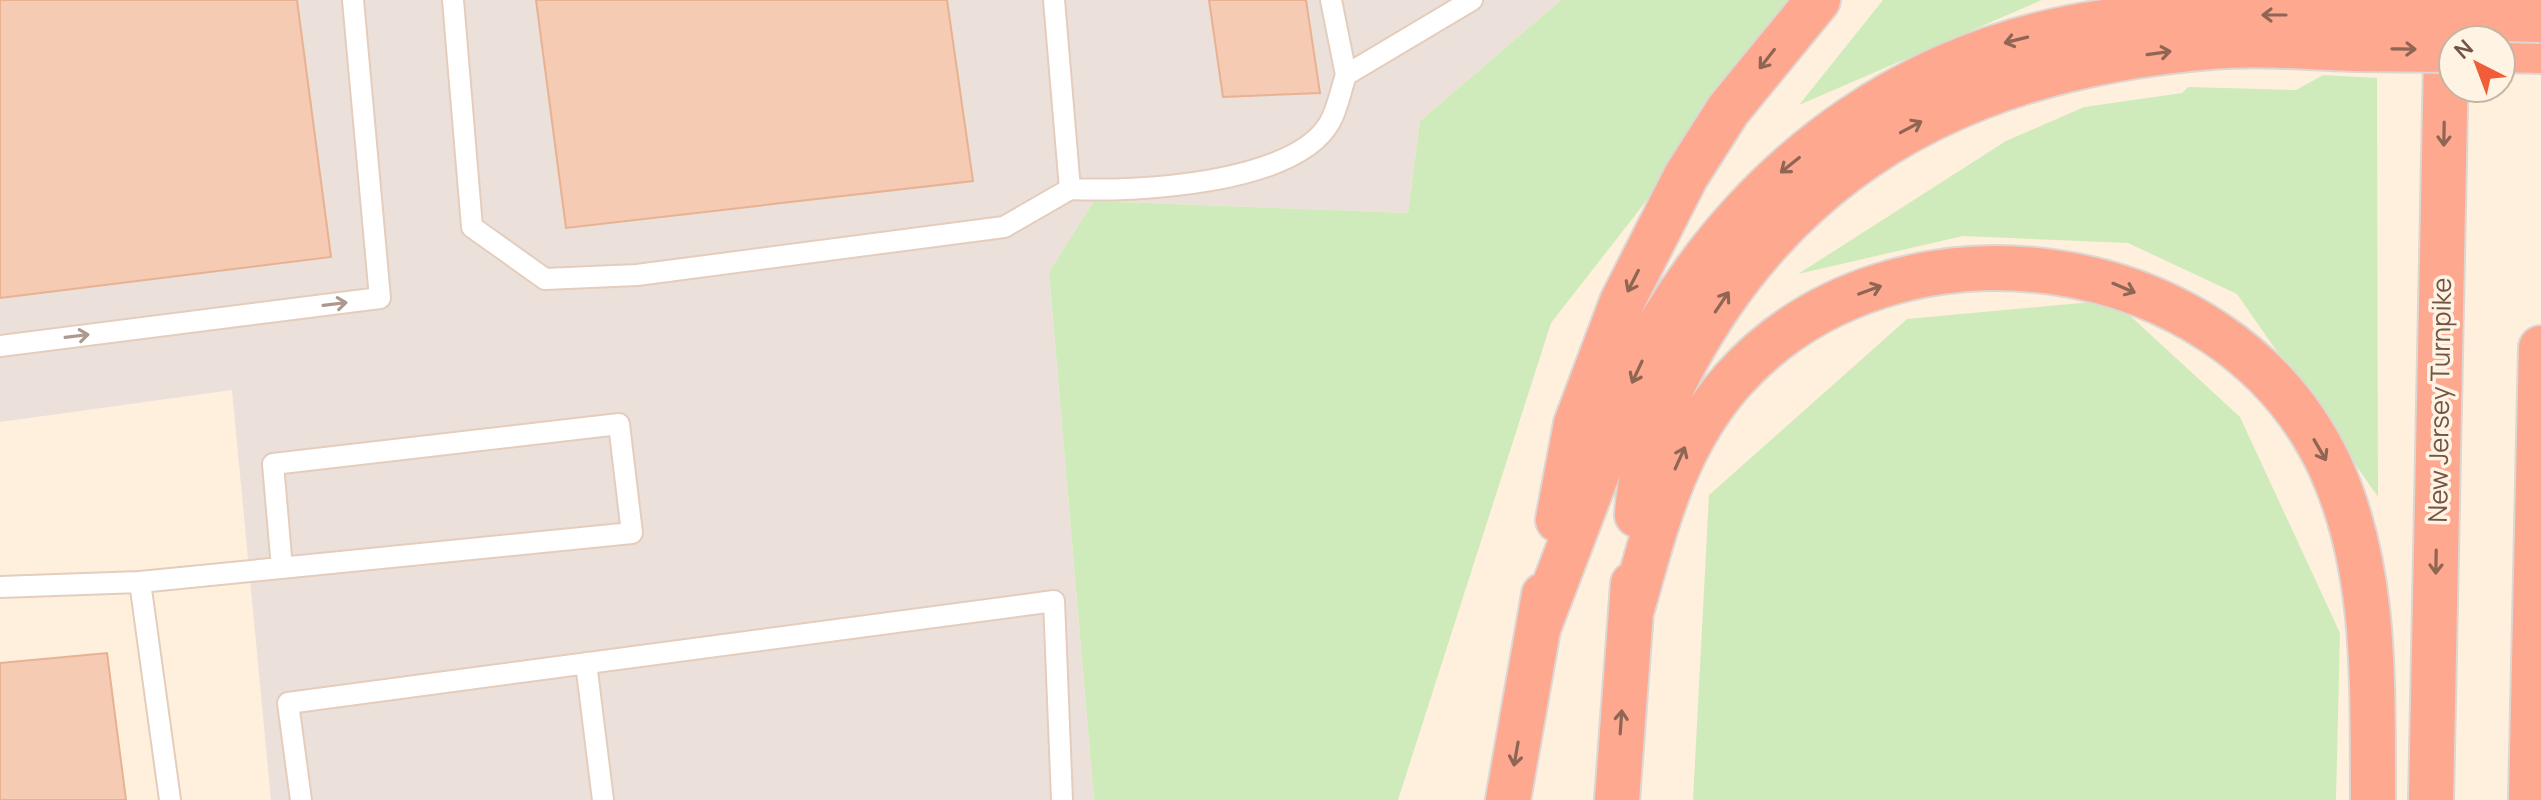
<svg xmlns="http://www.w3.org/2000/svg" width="2541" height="800" viewBox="0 0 2541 800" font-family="Manrope,sans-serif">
  <rect width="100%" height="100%" fill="#fef0dd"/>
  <path fill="#ebe1da" d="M0,0H1561L1420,121L1408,213L1094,201L1049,272L1094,800H271L232,390L0,422Z"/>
  <path fill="#d0ebbb" d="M1561,0H1803L1551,323L1398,800H1094L1049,272L1094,201L1408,213L1420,121Z
    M1883,0H2042L1799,105Z
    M2323,75L2377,78L2378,497L2237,294L2128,243L1963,236L1798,274L2006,141L2084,107L2182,93L2188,87L2296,90Z
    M2113,300L2240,417L2340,633L2336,800H1693L1709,495L1907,319Z"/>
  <path fill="#f5cbb3" stroke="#e8b192" stroke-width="2" d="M0,0H297L331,257L0,298Z
    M536,0H947L973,181L566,228Z
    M1209,0H1306L1320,93L1223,97Z
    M107,653L126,800H0V663Z"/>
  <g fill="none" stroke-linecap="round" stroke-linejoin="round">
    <g stroke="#e4cdbc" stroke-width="24">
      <path id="service" d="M453,0L472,227L545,279L637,275L1004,227L1070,189L1054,0
        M1331,0L1346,75L1472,0
        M1070,189C1133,192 1295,185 1330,122C1338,108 1341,89 1346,75
        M0,346L380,298L353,0
        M140,582L632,533L619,424L273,464L282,568
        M0,587L140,582L170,800
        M586,663L603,800
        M301,800L288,703L1054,601L1062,800"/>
    </g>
    <g stroke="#ded6d2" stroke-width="48">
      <path id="motorway" d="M2501,50L2541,51
        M1637,515C1642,438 1677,368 1720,304C1837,133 2008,64 2210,47C2258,43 2307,47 2355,49
        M1558,520L1576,424L1622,302L1686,176L1728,110L1818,0
        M1631,612C1655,529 1673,448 1732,381C1893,199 2227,244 2330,466C2378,571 2372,687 2373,800
        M1539,626C1562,566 1585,505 1608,445C1624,405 1638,361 1661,323C1762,157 1916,47 2111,21C2190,10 2272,15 2352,15
        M1508,800L1544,595
        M1617,800L1633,584
        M2431,800L2447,10
        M2531,800L2541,348"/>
    </g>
    <use href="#service" stroke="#fff" stroke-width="20"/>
    <use href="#motorway" stroke="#fda88f" stroke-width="44"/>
    <g stroke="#ded6d2" stroke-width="48" stroke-linecap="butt">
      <path id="motorway-bridge" d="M2352,15L2541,20
        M2355,49L2453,50"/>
    </g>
    <use href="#motorway-bridge" stroke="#fda88f" stroke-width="44"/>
  </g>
  <defs><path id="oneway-shaft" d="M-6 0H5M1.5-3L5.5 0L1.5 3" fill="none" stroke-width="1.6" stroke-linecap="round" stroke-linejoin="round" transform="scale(2)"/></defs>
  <g stroke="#8f6553">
    <use href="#oneway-shaft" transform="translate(2274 15) rotate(-180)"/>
    <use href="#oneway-shaft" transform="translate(2016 40) rotate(166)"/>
    <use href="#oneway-shaft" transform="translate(2404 49) rotate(1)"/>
    <use href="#oneway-shaft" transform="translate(2159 53) rotate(-8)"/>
    <use href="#oneway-shaft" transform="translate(1767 59) rotate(128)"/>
    <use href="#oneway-shaft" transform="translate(1911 127) rotate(-28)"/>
    <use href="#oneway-shaft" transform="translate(2444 134) rotate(91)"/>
    <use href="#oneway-shaft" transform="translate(1790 165) rotate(141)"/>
    <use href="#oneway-shaft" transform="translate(1633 281) rotate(117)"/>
    <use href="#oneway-shaft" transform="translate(2124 288) rotate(23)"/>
    <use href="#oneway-shaft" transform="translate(1870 290) rotate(-20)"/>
    <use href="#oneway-shaft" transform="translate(1722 302) rotate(-56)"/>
    <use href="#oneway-shaft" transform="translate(1637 372) rotate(115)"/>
    <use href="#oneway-shaft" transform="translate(2320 450) rotate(60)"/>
    <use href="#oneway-shaft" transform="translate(1680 458) rotate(-66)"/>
    <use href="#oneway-shaft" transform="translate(2436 562) rotate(91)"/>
    <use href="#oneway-shaft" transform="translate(1621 722) rotate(-86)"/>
    <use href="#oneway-shaft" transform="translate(1516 754) rotate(100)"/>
  </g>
  <g stroke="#ac988f">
    <use href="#oneway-shaft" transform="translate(335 304) rotate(-7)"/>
    <use href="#oneway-shaft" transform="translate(77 336) rotate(-7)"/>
  </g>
  <g text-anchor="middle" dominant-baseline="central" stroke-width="7" stroke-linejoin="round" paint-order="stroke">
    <g font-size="26" fill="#745444" stroke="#fff4e4">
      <text transform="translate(2439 400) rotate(-89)">New Jersey Turnpike</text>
    </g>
  </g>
  <g transform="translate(2477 64) rotate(318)"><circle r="38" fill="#fff4e4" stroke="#c7b4a4" stroke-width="2"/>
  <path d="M0-6L14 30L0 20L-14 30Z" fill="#f15d39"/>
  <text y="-12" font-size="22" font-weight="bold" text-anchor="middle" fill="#745444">N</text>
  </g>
</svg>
